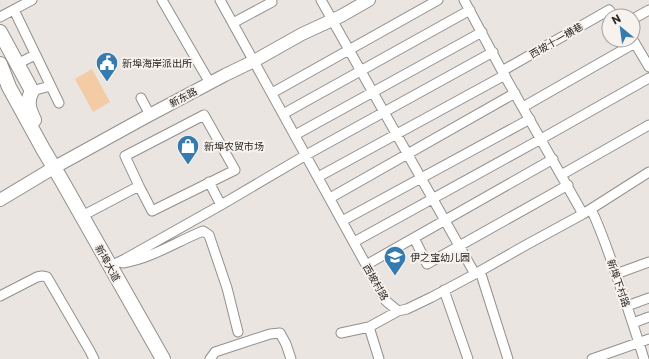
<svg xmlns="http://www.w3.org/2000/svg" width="649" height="359" viewBox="0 0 649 359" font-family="Commissioner,'Noto Sans SC',sans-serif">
  <rect width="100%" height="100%" fill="#eae5e0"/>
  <path fill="#f3cba5" d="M92,69L110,102L93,112L75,79Z"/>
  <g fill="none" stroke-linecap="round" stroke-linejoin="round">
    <g stroke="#938f8b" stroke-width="11">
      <path id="street" d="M162,0L210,83
        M220,0L386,301L398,311L407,309L432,297L475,274L526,245L583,214L649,172
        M321,0L475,274
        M464,0L502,71L583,214
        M14,10L59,103
        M0,17L32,0
        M633,19L649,10
        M233,23L272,2
        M633,40L649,67
        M17,64L35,55
        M502,71L609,10L614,16
        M32,91L50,86
        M272,93L438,0
        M141,98L150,115
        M523,107L635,43
        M283,114L470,10
        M295,135L482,32
        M561,175L649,125
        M318,177L505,75
        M209,182L221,205
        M330,198L515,93
        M591,209C602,232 610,256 618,280C627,306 636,333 644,359
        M82,216L139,186L125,156L204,115L235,170L152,211L139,186
        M342,221L530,119
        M414,238L427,264L568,185
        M354,242L541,139L649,78
        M123,263C152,258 176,242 203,231L209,235L227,288L238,332
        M366,265L553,159
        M110,266L125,259L221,205L306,155L493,52
        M480,271L508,359
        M616,274L649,262
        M444,290L468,359
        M0,296L37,277L42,276L47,277L90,351L94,359
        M627,306L649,298
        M633,323L649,317
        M341,333L369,327
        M210,359L215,352L270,334L280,333L286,344L291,359
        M379,359L369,327L398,311
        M592,359L649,339"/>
    </g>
    <g stroke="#938f8b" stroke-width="14">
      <path id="secondary" d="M0,200L55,167L144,118L225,75L254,61L302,34L341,16L369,0"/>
    </g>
    <g stroke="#938f8b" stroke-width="16">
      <path id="primary" d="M0,32L32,91C26,102 29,109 34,120
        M0,64L9,87L43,149L62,181L163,359"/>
    </g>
    <use href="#street" stroke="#fff" stroke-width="9"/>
    <use href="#secondary" stroke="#fff" stroke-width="12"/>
    <use href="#primary" stroke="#fff" stroke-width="14"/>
  </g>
  <defs>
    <g id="civic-pin" transform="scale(1.15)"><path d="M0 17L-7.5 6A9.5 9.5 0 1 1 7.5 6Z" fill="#367bb0" stroke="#f7f2ee"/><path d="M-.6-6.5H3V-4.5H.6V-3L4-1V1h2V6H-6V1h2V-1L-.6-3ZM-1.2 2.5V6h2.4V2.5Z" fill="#fff"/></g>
    <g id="shop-pin" transform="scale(1.15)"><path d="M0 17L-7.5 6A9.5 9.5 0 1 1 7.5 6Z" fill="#367bb0" stroke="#f7f2ee"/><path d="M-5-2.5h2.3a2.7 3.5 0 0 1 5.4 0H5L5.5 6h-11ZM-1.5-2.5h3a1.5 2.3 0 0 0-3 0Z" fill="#fff"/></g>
    <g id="school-pin" transform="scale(1.15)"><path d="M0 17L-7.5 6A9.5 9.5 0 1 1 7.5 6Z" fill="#367bb0" stroke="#f7f2ee"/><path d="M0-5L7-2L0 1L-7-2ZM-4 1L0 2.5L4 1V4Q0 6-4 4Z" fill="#fff"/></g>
  </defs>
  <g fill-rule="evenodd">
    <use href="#civic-pin" x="107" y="63"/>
    <use href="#shop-pin" x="188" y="146"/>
    <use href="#school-pin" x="395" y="257"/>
  </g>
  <g text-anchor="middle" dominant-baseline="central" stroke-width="4" stroke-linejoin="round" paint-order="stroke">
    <g font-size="10" fill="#282725" stroke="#f7f2ee">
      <text transform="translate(556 40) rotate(-30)">西坡十一横巷</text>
      <text transform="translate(183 97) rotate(-28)">新东路</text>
      <text transform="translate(108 263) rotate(61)">新埠大道</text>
      <text transform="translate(376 282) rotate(60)">西坡村路</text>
      <text transform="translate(619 283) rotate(71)">新埠下村路</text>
    </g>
    <g font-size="10" fill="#282725" stroke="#f7f2ee" text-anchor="start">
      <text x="122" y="63">新埠海岸派出所</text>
      <text x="204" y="146">新埠农贸市场</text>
      <text x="410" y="257">伊之宝幼儿园</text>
    </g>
  </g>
  <g transform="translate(621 28) rotate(331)"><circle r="19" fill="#f7f2ee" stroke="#a4a19e"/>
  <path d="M0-3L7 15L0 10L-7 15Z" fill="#367bb0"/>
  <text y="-6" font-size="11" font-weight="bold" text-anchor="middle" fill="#282725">N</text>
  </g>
</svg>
